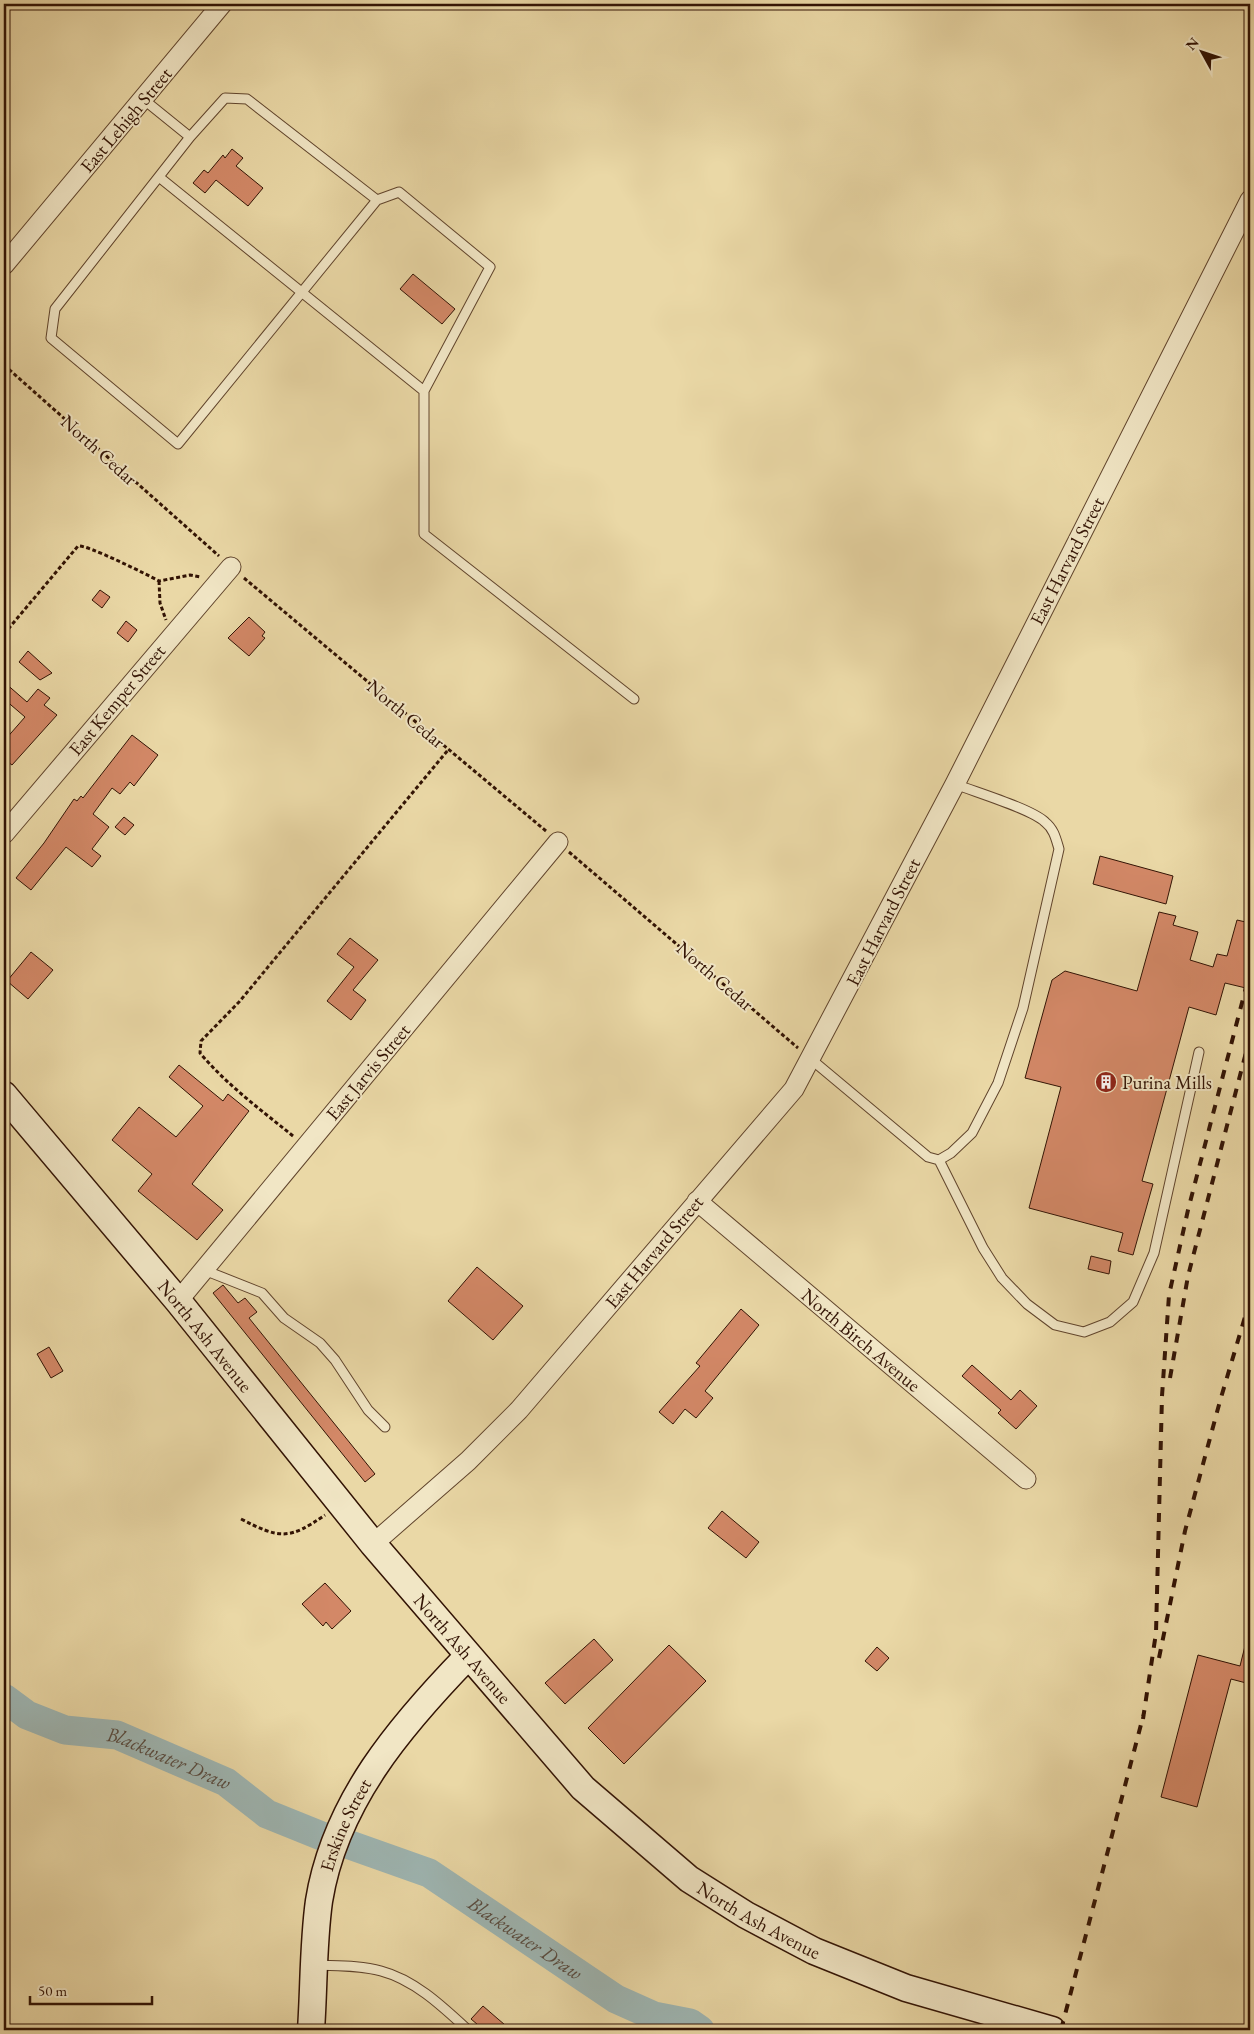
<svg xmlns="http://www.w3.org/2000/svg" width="1254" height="2034" viewBox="0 0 1254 2034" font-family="'EB Garamond',serif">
  <rect width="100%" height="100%" fill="#ead8a6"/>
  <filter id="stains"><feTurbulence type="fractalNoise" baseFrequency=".004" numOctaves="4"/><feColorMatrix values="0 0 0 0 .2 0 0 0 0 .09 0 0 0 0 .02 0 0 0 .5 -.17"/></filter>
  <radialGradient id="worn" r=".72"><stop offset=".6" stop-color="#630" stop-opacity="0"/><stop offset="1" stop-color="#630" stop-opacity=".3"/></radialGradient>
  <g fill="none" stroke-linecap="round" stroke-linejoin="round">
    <g stroke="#9eb6b3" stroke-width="29">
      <path id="s1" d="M4,1698L27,1715L65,1730L117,1735L226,1782L267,1814L324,1837"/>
      <path id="s2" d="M350,1845L429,1873L616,1999L654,2016L690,2023L700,2030"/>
    </g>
  </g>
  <path fill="#d38867" stroke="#321304" d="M232,149L243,158L236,166L263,188L248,206L216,180L205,193L193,183L204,170L208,173L223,155L225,158Z
    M413,274L455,309L442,324L400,289Z
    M100,590L110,597L102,608L92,600Z
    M249,617L265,632L262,636L265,638L249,656L228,638Z
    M126,621L137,630L128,642L117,633Z
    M28,651L52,673L40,680L19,662Z
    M4,682L27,702L38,689L50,698L44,705L57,715L12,765L4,759V741L25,717L4,699Z
    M132,735L158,755L134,786L130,782L120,794L112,788L93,814L109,827L92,849L101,856L92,867L66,847L31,890L16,878L44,843L74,799L77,801L81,796L83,798Z
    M124,817L134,825L125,835L115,827Z
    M1100,856L1173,876L1166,904L1093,884Z
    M1159,912L1176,916L1173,925L1198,932L1190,960L1213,967L1217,954L1227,956L1237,920L1250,923V989L1225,983L1216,1015L1189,1007L1142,1181L1153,1184L1133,1255L1118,1251L1123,1233L1029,1208L1061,1087L1025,1078L1052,980L1065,971L1137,991Z
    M350,938L378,960L353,990L366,1000L351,1020L327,1001L354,967L337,954Z
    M31,952L53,970L28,999L7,981Z
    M179,1065L223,1101L228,1094L249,1111L192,1184L223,1210L197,1240L138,1191L152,1174L112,1140L139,1107L176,1137L203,1106L169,1077Z
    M1091,1256L1111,1261L1109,1274L1088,1269Z
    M477,1267L523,1306L493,1340L448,1301Z
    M223,1285L238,1303L245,1298L257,1312L249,1318L375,1474L365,1482L213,1293Z
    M741,1309L759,1325L705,1391L713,1398L696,1418L685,1409L673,1424L659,1412L700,1366L696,1363Z
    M49,1347L63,1371L51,1378L37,1354Z
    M972,1365L1011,1400L1020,1390L1037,1406L1016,1429L998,1413L1001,1410L962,1376Z
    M722,1511L759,1542L746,1558L708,1528Z
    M325,1583L351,1611L332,1629L326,1622L323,1626L302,1604Z
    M594,1639L613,1660L565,1704L545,1683Z
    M1246,1642L1250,1643V1684L1231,1679L1197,1807L1161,1797L1198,1655L1240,1666Z
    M669,1645L706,1681L624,1764L588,1728Z
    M877,1647L889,1658L877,1671L865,1661Z
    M483,2006L498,2019L511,2030H484L471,2019Z"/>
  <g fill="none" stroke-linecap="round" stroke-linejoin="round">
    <g stroke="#60442c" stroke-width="11">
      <path id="lane" d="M143,99L190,137L225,98L247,99L377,200L178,444L51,338L55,309L190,137
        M159,177L424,391L490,267L399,192L377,200
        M424,391V534L634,699
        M812,1060L928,1157L939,1160L951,1153L972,1133L998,1083L1023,1008L1059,849C1056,839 1054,829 1045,822C1032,809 975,792 955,784
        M939,1160L983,1248L1002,1278L1027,1304L1055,1325L1084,1332L1110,1322L1133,1302L1154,1253L1199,1052
        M204,1270L262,1293L284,1318L320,1343L335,1360L368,1410L385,1427
        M315,1965C337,1966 360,1965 381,1971C415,1980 443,2007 468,2030"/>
    </g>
    <g stroke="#60442c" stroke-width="21">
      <path id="street" d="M4,265L222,4
        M4,834L231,567
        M697,1201L1026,1479
        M178,1301L558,842
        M373,1544L468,1461L519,1410L794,1089L955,784L1250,200"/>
    </g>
    <g stroke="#321304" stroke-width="29">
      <g id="secondary">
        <path id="s3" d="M4,1095L178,1301L373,1544L583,1788L689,1879L746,1915L814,1951L906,1988L1052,2030"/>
        <path id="s4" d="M311,2030C314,1988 313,1944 319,1901C335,1802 400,1726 468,1656"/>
      </g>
    </g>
    <path stroke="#321304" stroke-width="3" stroke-dasharray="4 2.5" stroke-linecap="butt" d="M4,365L219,556
      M244,578L546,831
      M159,581L160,603L166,620
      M4,634L78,546C86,544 148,575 159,581L190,575L200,577
      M569,852L798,1048
      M293,1136C261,1110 227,1085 200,1053L201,1041L239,1002L448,750
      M241,1519C280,1539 289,1540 325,1515"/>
    <use href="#lane" stroke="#f1e6c5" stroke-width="9"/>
    <use href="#street" stroke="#f1e6c5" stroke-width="19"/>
    <use href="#secondary" stroke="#f1e6c5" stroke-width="26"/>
    <path stroke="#321304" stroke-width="4" stroke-dasharray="9 9" stroke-linecap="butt" d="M1170,1378L1188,1276L1250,1037
      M1159,1658L1185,1531L1220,1401L1250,1300
      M1143,1719L1156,1633L1162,1396L1169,1295L1188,1210L1250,972
      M1061,2030L1144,1713"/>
  </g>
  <defs>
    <g id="building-disc" transform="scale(1.125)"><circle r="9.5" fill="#8f2418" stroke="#f1e6c5"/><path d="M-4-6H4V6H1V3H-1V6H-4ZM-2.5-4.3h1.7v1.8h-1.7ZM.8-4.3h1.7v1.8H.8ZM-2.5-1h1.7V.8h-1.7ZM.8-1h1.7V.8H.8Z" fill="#fff"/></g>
  </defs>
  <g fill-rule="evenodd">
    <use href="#building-disc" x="1106" y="1082"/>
  </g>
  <g text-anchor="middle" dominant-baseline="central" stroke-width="4" stroke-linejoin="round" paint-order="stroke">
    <g font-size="19" fill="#321304" stroke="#f1e6c5">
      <text transform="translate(126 120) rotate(-50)">East Lehigh Street</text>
      <text transform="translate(99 450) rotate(42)">North Cedar</text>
      <text transform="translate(1067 561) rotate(-63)">East Harvard Street</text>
      <text transform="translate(117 700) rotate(-50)">East Kemper Street</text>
      <text transform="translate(406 714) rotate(40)">North Cedar</text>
      <text transform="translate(883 922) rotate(-63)">East Harvard Street</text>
      <text transform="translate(715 976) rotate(41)">North Cedar</text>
      <text transform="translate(368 1072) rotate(-50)">East Jarvis Street</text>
      <text transform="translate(654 1252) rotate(-50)">East Harvard Street</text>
      <text stroke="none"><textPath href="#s3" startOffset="314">North Ash Avenue</textPath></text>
      <text transform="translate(861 1340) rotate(40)">North Birch Avenue</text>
      <text stroke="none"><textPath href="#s3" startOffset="719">North Ash Avenue</textPath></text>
      <text stroke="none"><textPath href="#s4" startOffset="210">Erskine Street</textPath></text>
      <text stroke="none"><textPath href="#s3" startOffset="1124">North Ash Avenue</textPath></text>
    </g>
    <g font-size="19" fill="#321304" stroke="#f1e6c5" text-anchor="start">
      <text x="1122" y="1082">Purina Mills</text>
    </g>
    <g font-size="20" font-style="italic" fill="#584c41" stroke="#f1e6c5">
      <text stroke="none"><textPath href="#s1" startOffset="178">Blackwater Draw</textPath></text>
      <text stroke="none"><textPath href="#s2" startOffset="200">Blackwater Draw</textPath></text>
    </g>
  </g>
  <rect width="1254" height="2034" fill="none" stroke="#ead8a6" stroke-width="20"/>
  <rect x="5" y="5" width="1244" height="2024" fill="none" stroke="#321304" stroke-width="2.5"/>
  <rect x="10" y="10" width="1234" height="2014" fill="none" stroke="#321304"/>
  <g transform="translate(1202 52) rotate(310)" stroke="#f1e6c5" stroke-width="4" paint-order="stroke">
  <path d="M0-4L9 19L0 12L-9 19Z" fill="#321304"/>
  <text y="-8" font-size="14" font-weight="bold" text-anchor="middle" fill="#321304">N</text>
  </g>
  <path d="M30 1996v8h122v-8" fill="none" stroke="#321304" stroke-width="2.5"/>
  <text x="38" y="1996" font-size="15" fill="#321304" stroke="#f1e6c5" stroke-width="4" paint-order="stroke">50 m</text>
  <rect width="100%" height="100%" filter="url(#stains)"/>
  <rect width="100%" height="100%" fill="url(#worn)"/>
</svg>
